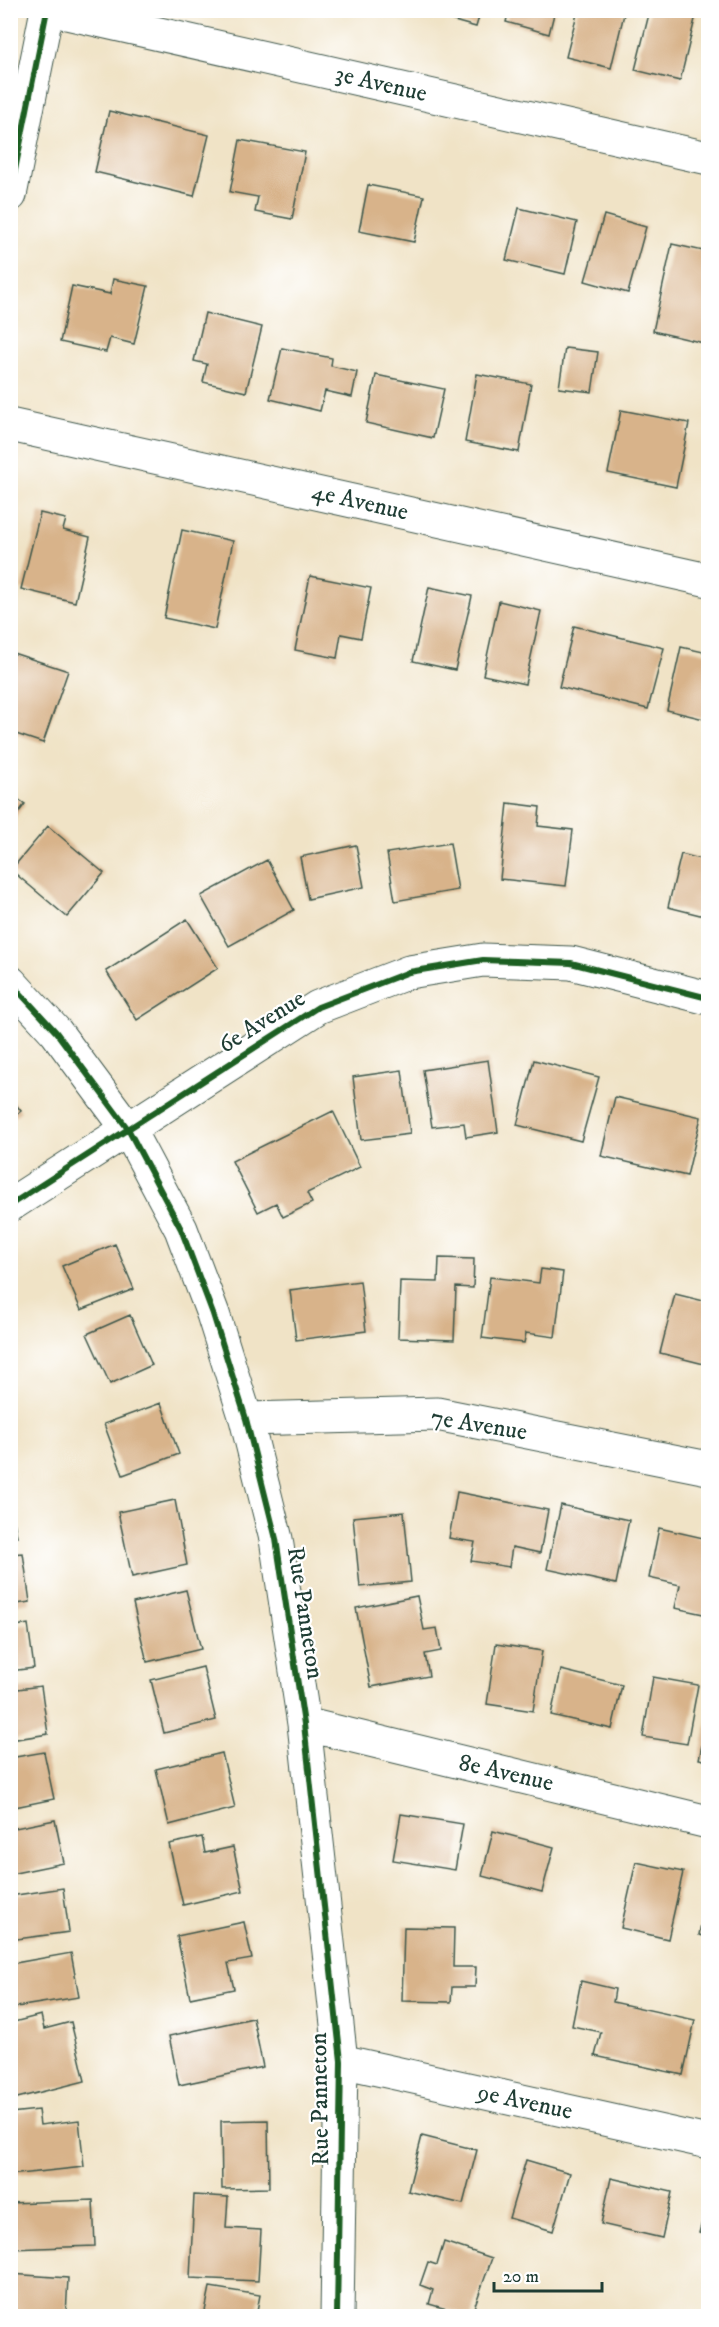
<svg xmlns="http://www.w3.org/2000/svg" width="719" height="2327" viewBox="0 0 719 2327" font-family="'IM FELL DW Pica',serif">
  <rect width="100%" height="100%" fill="#fff"/>
  <filter id="ink" filterUnits="userSpaceOnUse"><feTurbulence type="fractalNoise" baseFrequency=".0167" numOctaves="2"/><feDisplacementMap in="SourceGraphic" scale="12" xChannelSelector="R" yChannelSelector="G"/><feConvolveMatrix kernelMatrix="1 2 1 2 8 2 1 2 1" color-interpolation-filters="sRGB"/></filter>
  <filter id="wash" filterUnits="userSpaceOnUse"><feTurbulence type="fractalNoise" baseFrequency=".008" numOctaves="4" result="noise"/><feDisplacementMap in="SourceGraphic" scale="24" xChannelSelector="R" yChannelSelector="G"/><feGaussianBlur stdDeviation="1.35" result="paint"/><feColorMatrix in="noise" values="0 0 0 0 0 0 0 0 0 0 0 0 0 0 0 0 0 1.4 0 .05"/><feComposite in="paint" operator="in"/></filter>
  <g filter="url(#wash)">
    <rect width="100%" height="100%" fill="#f0e3c6"/>
    <g id="blocks">
      <path fill="#d8b38a" d="M426,10H481L476,27L425,13Z
        M509,10H555L549,34L506,22Z
        M578,10H625L611,68L566,57Z
        M650,10H677L696,15L680,81L635,70Z
        M109,111L209,135L194,196L95,172Z
        M240,140L305,152L292,219L255,212L258,197L230,192Z
        M368,185L424,196L414,242L359,231Z
        M519,208L577,222L565,274L506,260Z
        M604,215L646,227L628,293L585,281Z
        M672,244L708,252V344L653,331Z
        M113,279L148,286L134,344L110,338L106,352L60,342L72,286L110,294Z
        M205,313L262,327L246,392L203,382L207,364L194,361Z
        M282,348L332,358L331,366L357,372L352,397L325,391L320,411L270,399Z
        M565,348L598,352L592,392L559,388Z
        M477,374L531,384L519,452L465,442Z
        M376,375L444,389L433,438L366,423Z
        M621,410L689,423L676,487L608,473Z
        M40,513L66,519L63,530L90,537L75,602L21,589Z
        M182,530L233,541L215,629L164,618Z
        M310,576L371,588L361,638L341,634L337,658L295,650Z
        M429,587L472,596L455,670L413,661Z
        M499,601L541,611L525,684L483,675Z
        M574,626L664,648L648,709L559,687Z
        M681,647L708,653V720L667,710Z
        M10,652L68,671L43,743L10,732Z
        M10,794L25,804L10,824Z
        M508,803L540,807L538,826L573,830L566,886L500,879Z
        M48,826L104,873L67,917L11,870Z
        M450,843L458,890L395,901L387,853Z
        M356,845L364,887L308,899L300,857Z
        M681,854L708,861V917L668,907Z
        M267,860L294,910L229,946L201,896Z
        M187,919L218,968L137,1020L106,971Z
        M488,1060L498,1132L466,1137L464,1123L432,1127L423,1070Z
        M534,1060L599,1077L581,1141L517,1125Z
        M402,1070L410,1134L361,1140L353,1077Z
        M10,1097L21,1111L10,1120Z
        M615,1097L701,1117L687,1176L601,1156Z
        M333,1111L360,1167L307,1193L312,1203L283,1217L276,1203L258,1212L232,1161Z
        M115,1244L134,1289L81,1310L62,1266Z
        M439,1258L474,1259L473,1288L456,1287L454,1340L398,1338L400,1281L438,1282Z
        M541,1269L563,1272L555,1337L526,1333L524,1343L482,1338L490,1277L539,1283Z
        M360,1281L366,1331L296,1340L290,1290Z
        M675,1294L708,1302V1365L660,1353Z
        M130,1315L152,1365L110,1384L87,1334Z
        M161,1403L179,1454L123,1475L104,1424Z
        M457,1492L548,1510L540,1553L512,1547L509,1567L471,1561L475,1542L449,1538Z
        M175,1500L187,1565L132,1577L118,1512Z
        M10,1501L17,1536L10,1537Z
        M561,1505L629,1520L616,1584L547,1569Z
        M404,1512L411,1582L360,1587L353,1517Z
        M659,1528L708,1539V1615L675,1608L680,1585L649,1578Z
        M23,1553L30,1602L10,1605V1554Z
        M186,1590L201,1649L147,1662L133,1603Z
        M417,1596L424,1630L437,1628L441,1651L425,1654L429,1676L371,1687L356,1608Z
        M28,1624L34,1668L10,1671V1627Z
        M496,1644L542,1651L533,1711L487,1704Z
        M203,1667L216,1720L164,1733L151,1680Z
        M561,1670L622,1685L612,1729L551,1715Z
        M653,1677L698,1685L687,1744L643,1737Z
        M41,1686L48,1734L10,1740V1690Z
        M708,1718V1761L699,1759Z
        M44,1752L54,1799L10,1808V1758Z
        M222,1753L235,1808L169,1825L156,1769Z
        M401,1814L463,1824L455,1870L393,1860Z
        M55,1820L64,1863L10,1874V1829Z
        M493,1831L554,1847L542,1892L482,1876Z
        M202,1837L205,1853L233,1847L243,1891L183,1905L169,1844Z
        M636,1862L683,1872L668,1939L621,1928Z
        M63,1888L69,1932L10,1940V1896Z
        M707,1893H708V1937L699,1935Z
        M244,1922L252,1959L228,1963L234,1989L190,1998L177,1936Z
        M404,1927L454,1928L453,1967H476L475,1987H452L451,2002L402,2001Z
        M71,1953L79,1997L10,2008V1964Z
        M581,1981L615,1989L613,2002L695,2020L683,2075L595,2056L601,2032L572,2026Z
        M41,2015L44,2029L71,2022L85,2081L13,2099L10,2087V2023Z
        M253,2018L263,2067L179,2085L169,2036Z
        M38,2110L40,2125L79,2120L84,2167L10,2175V2113Z
        M268,2120L269,2188L222,2189L221,2121Z
        M422,2136L477,2150L463,2204L408,2191Z
        M526,2160L570,2173L553,2231L509,2218Z
        M611,2178L672,2192L662,2238L601,2224Z
        M194,2195L228,2197L226,2228L261,2230L258,2281L190,2278Z
        M93,2200L95,2246L10,2249V2203Z
        M708,2201V2236L699,2233Z
        M444,2242L492,2258L471,2316L429,2304L433,2290L420,2285L428,2262L437,2265Z
        M10,2274L68,2278L66,2315L10,2312Z
        M210,2287L260,2295L256,2316H204Z"/>
    </g>
  </g>
  <g filter="url(#ink)">
    <use href="#blocks" fill-opacity="0" stroke="#3e564a" stroke-width="1.5"/>
    <g fill="none" stroke-linecap="round" stroke-linejoin="round">
      <g stroke="#3e564a" stroke-width="35">
        <path id="street" d="M53,10L708,158
          M10,195L47,10
          M10,425L708,580
          M10,982L56,1032L128,1129L181,1229L213,1314L246,1419L276,1539L304,1724L341,2061L337,2316
          M10,1205L318,1007L409,972L483,960L571,963L708,998
          M246,1419L437,1414L708,1468
          M304,1724L708,1822
          M341,2061L708,2142"/>
      </g>
      <use href="#street" stroke="#fff" stroke-width="33"/>
      <g stroke="#fff" stroke-width="10">
        <path id="cycleway" d="M10,195L47,10
          M10,982L56,1032L128,1129L181,1229L213,1314L246,1419L276,1539L304,1724L341,2061L337,2316
          M10,1205L318,1007L409,972L483,960L571,963L708,998"/>
      </g>
      <use href="#cycleway" stroke="#1b5e20" stroke-width="6"/>
    </g>
  </g>
  <g text-anchor="middle" dominant-baseline="central" stroke-width="4.5" stroke-linejoin="round" paint-order="stroke">
    <g font-size="24" fill="#1f3d34" stroke="#fff">
      <text transform="translate(381 84) rotate(13)">3e Avenue</text>
      <text transform="translate(360 502) rotate(13)">4e Avenue</text>
      <text transform="translate(262 1022) rotate(-32)">6e Avenue</text>
      <text transform="translate(479 1425) rotate(9)">7e Avenue</text>
      <text transform="translate(305 1613) rotate(81)">Rue Panneton</text>
      <text transform="translate(506 1773) rotate(13)">8e Avenue</text>
      <text transform="translate(320 2099) rotate(-91)">Rue Panneton</text>
      <text transform="translate(525 2102) rotate(12)">9e Avenue</text>
    </g>
  </g>
  <rect width="719" height="2327" fill="none" stroke="#fff" stroke-width="36"/>
  <path d="M494 2282v9h108v-9" fill="none" stroke="#1f3d34" stroke-width="3"/>
  <text x="503" y="2282" font-size="18" fill="#1f3d34" stroke="#ffffff" stroke-width="4.5" paint-order="stroke">20 m</text>
</svg>
